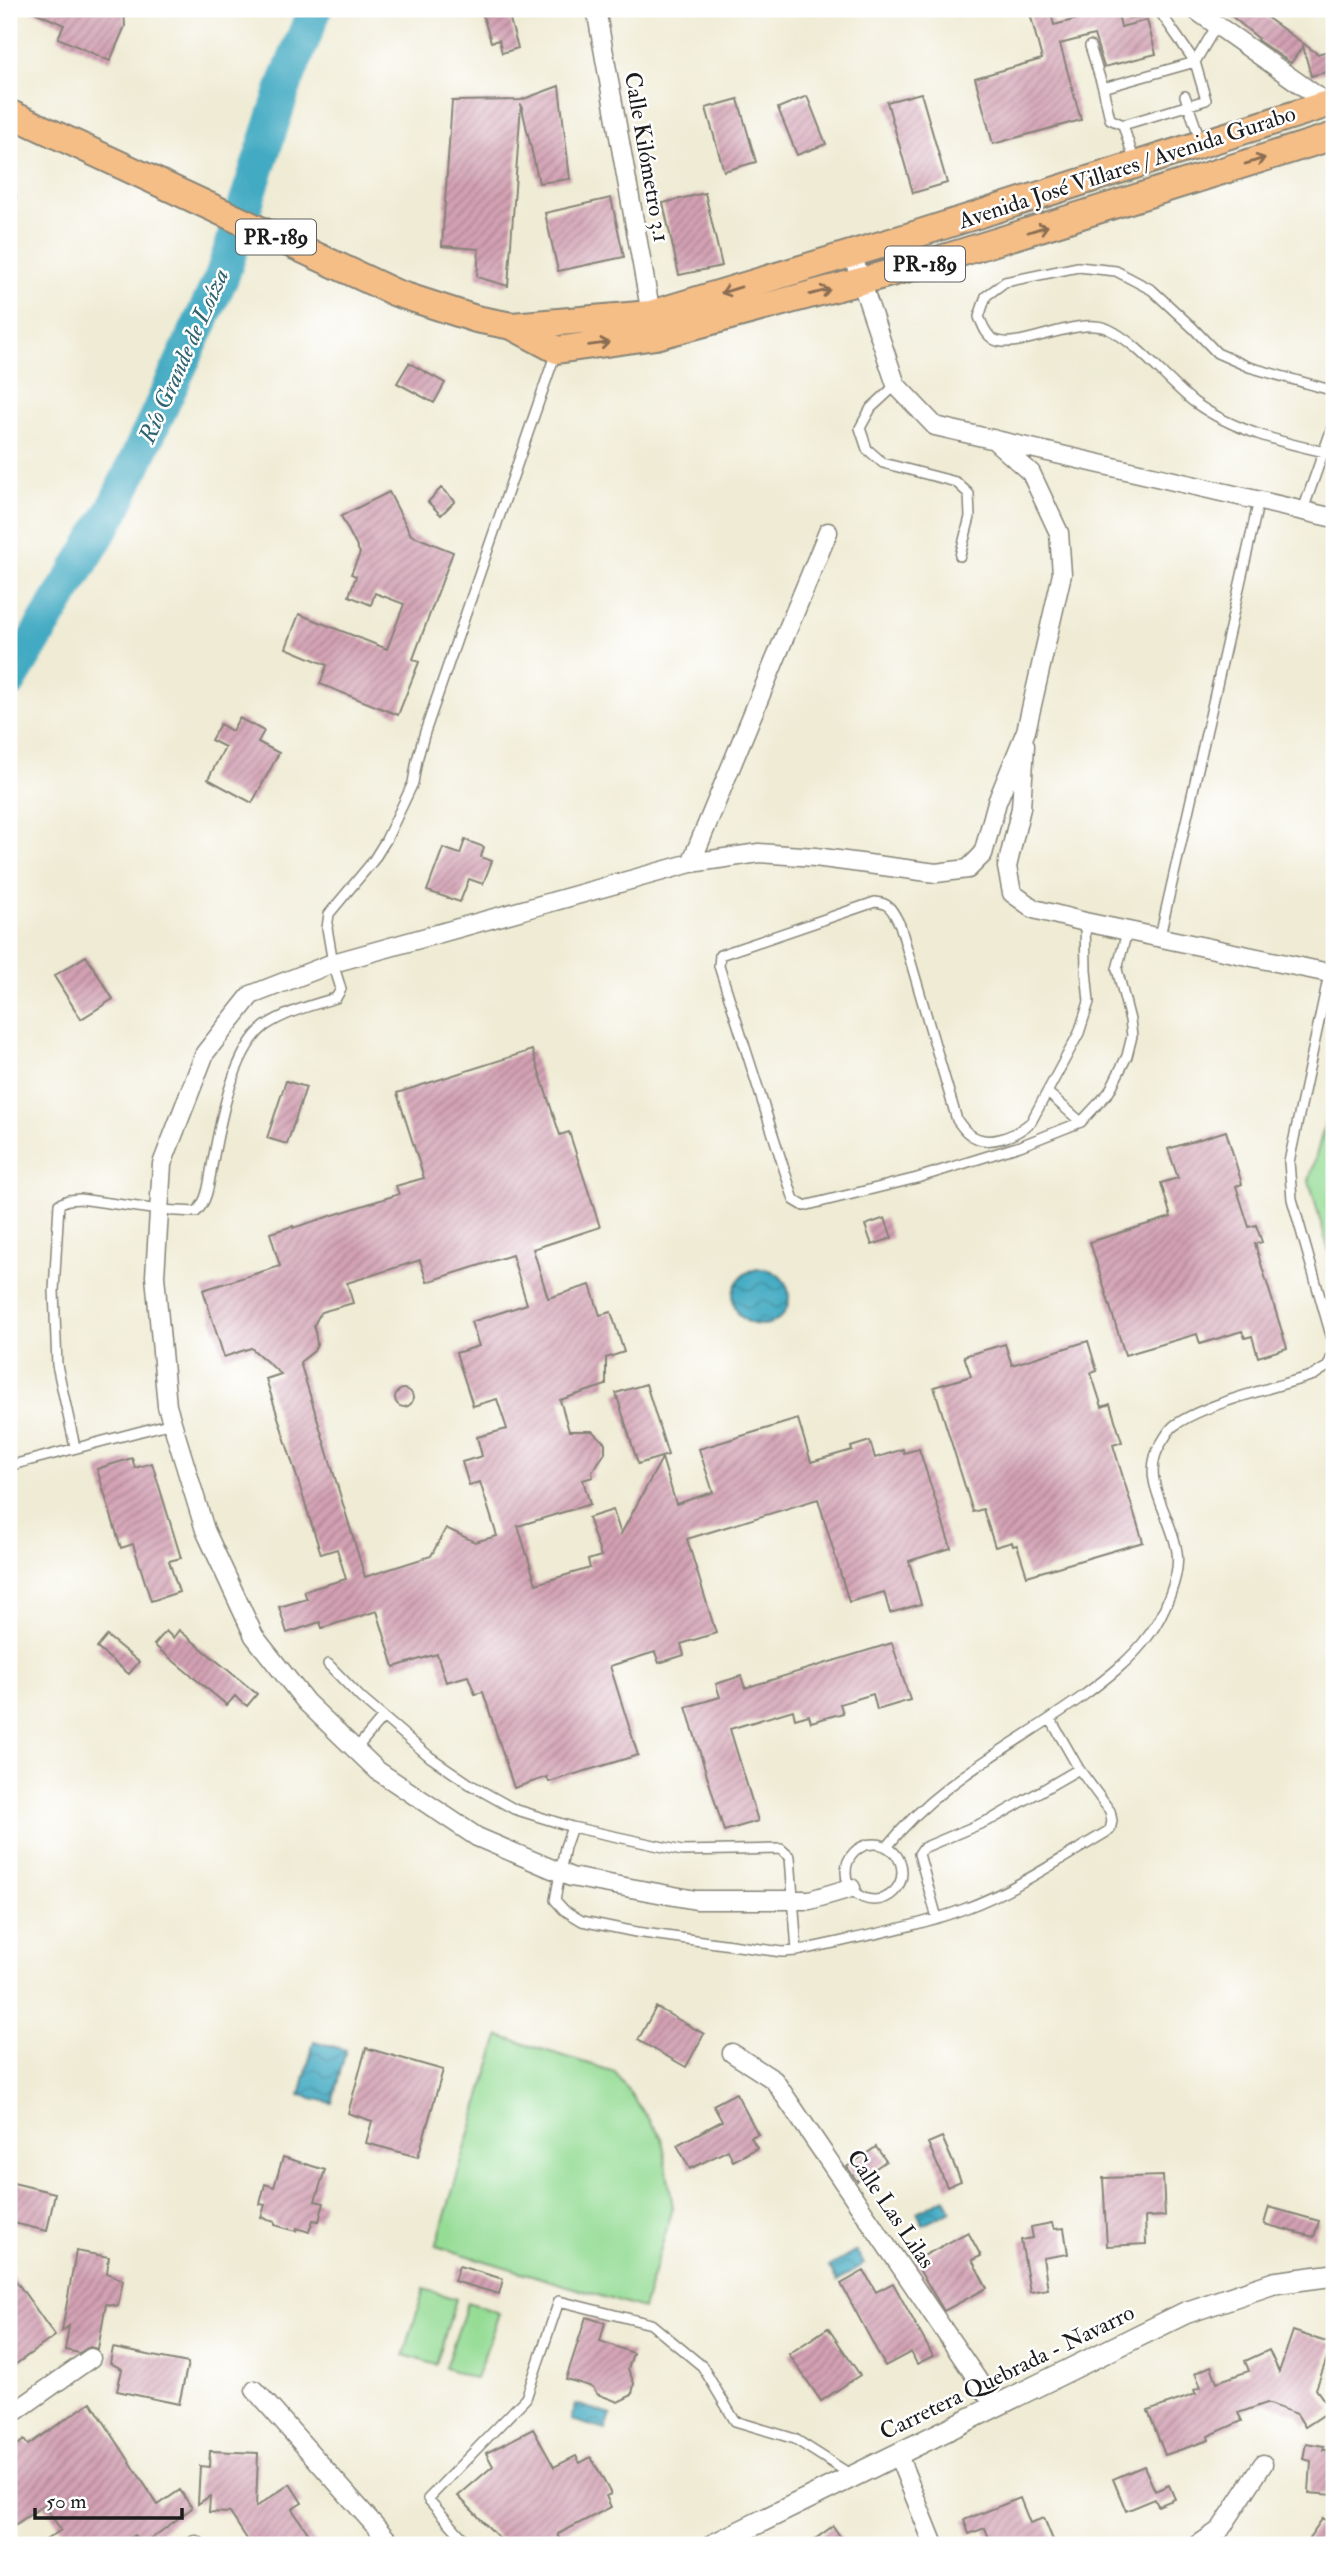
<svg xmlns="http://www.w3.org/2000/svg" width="1343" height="2554" viewBox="0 0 1343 2554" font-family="'IM FELL Double Pica',serif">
  <defs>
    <pattern id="water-waves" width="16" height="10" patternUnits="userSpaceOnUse" patternTransform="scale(1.75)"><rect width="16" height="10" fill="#42aac2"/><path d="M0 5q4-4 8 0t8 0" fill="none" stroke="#368a9d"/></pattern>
    <pattern id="building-hatch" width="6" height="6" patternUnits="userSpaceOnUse" patternTransform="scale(1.75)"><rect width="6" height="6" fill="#d3a1b3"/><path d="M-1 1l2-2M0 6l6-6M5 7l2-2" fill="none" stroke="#aa8291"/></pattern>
  </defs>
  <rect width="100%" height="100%" fill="#fff"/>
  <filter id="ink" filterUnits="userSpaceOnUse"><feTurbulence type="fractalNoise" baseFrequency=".0143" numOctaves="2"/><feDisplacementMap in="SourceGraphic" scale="14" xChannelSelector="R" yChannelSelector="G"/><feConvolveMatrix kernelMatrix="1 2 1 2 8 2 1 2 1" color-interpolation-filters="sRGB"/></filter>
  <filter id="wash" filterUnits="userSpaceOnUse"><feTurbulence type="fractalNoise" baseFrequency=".00686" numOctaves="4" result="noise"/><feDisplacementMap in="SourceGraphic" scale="28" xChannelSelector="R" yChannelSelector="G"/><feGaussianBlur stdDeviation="1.57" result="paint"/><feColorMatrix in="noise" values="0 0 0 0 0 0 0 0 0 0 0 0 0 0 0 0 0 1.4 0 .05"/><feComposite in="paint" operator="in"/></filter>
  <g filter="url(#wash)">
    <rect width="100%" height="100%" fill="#efebd4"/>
    <path fill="#95dc95" stroke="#587c58" stroke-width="2" d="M1334,1091V1276L1328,1272L1333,1266L1309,1181Z
      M499,2036L615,2072L662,2138L673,2208L643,2309L436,2246Z
      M424,2289L456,2299L436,2365L404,2355Z
      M468,2302L499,2313L476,2379L445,2368Z"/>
    <path fill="url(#water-waves)" stroke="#2f636f" stroke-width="2" d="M733 1297a28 28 0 1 1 56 0a28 28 0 1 1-56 0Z
      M314,2041L346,2050L332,2103L300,2095Z
      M945,2198L951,2211L923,2225L917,2212Z
      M856,2251L864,2264L837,2281L829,2267Z
      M576,2404L611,2415L606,2430L571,2420Z"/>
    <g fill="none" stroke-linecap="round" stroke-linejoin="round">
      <path stroke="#42aac2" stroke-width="35" d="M9,682L112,512L222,276L285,84L315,9"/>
    </g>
    <g id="blocks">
      <path fill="url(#building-hatch)" fill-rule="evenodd" d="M28,9H124L125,26L110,61L58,38L64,25Z
        M481,9H507L518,48L502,53L499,40L491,42Z
        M1039,9H1050L1054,25L1117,9L1121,27L1147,20L1156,54L1104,67L1094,35L1060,44L1081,120L993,144L975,78L1042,59L1031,17Z
        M1223,9H1255L1318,54L1334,49V70L1311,76L1303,46L1291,63L1257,40L1258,38Z
        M559,86L570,179L539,183L521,104L508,286L477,277L479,249L442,246L452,101L521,100Z
        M921,93L947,183L913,193L887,102Z
        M807,96L826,144L797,155L778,108Z
        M738,99L756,162L724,171L706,108Z
        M705,193L722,266L679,275L663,203Z
        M611,198L624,257L558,271L545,213Z
        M409,363L445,383L434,403L397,383Z
        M441,488L455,501L441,515L428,502Z
        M389,492L411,535L453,552L413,659L419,662L398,715L320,684L327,665L286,648L299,614L387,649L404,604L375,593L371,605L349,596L356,576L351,574L360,553L341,516Z
        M239,718L264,731L258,742L279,753L252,803L208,779L225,747L211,740L220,724L232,731Z
        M465,840L484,847L481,857L492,861L483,884L469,879L460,902L427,891L443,848L460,854Z
        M86,956L113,999L81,1019L54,976Z
        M532,1050L560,1135L569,1132L600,1227L533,1249L548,1298L590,1285L600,1315L611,1312L624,1352L606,1358V1385L560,1400L569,1431H592L605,1443V1453L592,1472L593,1477L583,1480L590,1504L518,1526L536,1584L590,1568L588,1560L601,1556L588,1518L613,1510L621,1534L662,1458L676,1504L713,1492L699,1449L798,1419L811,1462L852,1450L851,1447L870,1441L875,1458L903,1449L904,1453L919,1449L951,1548L909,1561L921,1604L890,1613L884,1592L849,1602L818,1499L687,1539L716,1633L681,1644L684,1655L659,1663L655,1652L610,1666L638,1755L549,1782L547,1777L514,1788L483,1692L475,1694L468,1676L446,1682L437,1654L394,1667L377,1611L322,1628L320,1622L287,1633L279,1607L307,1599L304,1591L346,1579L337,1549L321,1554L266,1379L281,1374L251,1348L224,1357L203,1290L280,1266L270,1233L293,1226V1228L399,1194L396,1186L424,1178L397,1093ZM512,1255L527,1304L471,1322L479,1346L456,1353L473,1406L497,1399L507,1429L477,1437L482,1456L462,1462L469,1485L480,1482L497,1536L475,1542L446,1528L431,1556L365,1577L300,1362L314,1351L317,1344L314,1325L321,1312L353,1303L347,1283L420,1260L427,1282Z
        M286,1081L306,1087L287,1144L267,1138Z
        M1226,1131L1242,1184L1236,1186L1249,1227L1256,1225L1262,1242L1255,1244L1287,1348L1258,1357L1252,1336L1245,1338L1242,1331L1200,1344L1197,1334L1125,1355L1090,1242L1171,1217L1161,1183L1178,1178L1168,1149Z
        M885,1218L892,1238L872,1245L865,1225Z
        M1088,1341L1097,1371L1091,1373L1102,1407L1110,1404L1122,1442L1113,1445L1143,1542L1027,1576L1017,1545L1013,1546L1012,1542L995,1547L983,1509L973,1512L934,1387L971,1376L964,1356L1005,1344L1012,1365Z
        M646,1384L668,1455L638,1464L616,1393Z
        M395 1398a9 9 0 1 1 18 0a9 9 0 1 1-18 0Z
        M132,1458L135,1468L152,1463L181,1558L169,1561L179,1592L151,1601L133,1544L121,1548L97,1469Z
        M179,1630L257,1694L247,1706L235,1696L227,1705L154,1645L166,1631L173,1638Z
        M107,1636L139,1662L129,1674L97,1648Z
        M892,1643L910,1700L877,1710L873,1694L840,1704L843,1713L811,1722L809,1715L795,1719L793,1710L730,1729L758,1821L724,1831L686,1707L720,1697L716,1684L741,1676L745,1688Z
        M656,2007L704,2034L686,2067L638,2040Z
        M366,2048L443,2070L418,2157L366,2143L372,2121L348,2113Z
        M736,2093L758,2134L751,2137L757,2148L733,2161L728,2150L690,2169L677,2145L722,2121L713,2105Z
        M942,2137L961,2181L947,2187L928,2143Z
        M876,2147L886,2161L857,2181L847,2167Z
        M283,2157L325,2170L315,2201L324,2203L319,2221L313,2220L309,2232L297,2228L296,2231L275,2225V2221L261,2217L265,2205L260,2204L265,2184L274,2187Z
        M1163,2176L1165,2216L1145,2217L1146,2244L1107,2246L1103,2178Z
        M9,2182L55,2193L47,2231L9,2222Z
        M1269,2207L1319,2221L1314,2237L1264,2224Z
        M1052,2223L1054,2229L1064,2228L1068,2254L1043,2258L1048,2289L1030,2292L1021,2240L1033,2238L1031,2227Z
        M968,2232L981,2256L972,2260L987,2288L944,2311L914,2261Z
        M76,2251L109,2257L107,2273L123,2280L118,2306L106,2304L98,2349L89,2347L79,2353L65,2350L69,2326L62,2331Z
        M459,2266L503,2279L499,2294L454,2281Z
        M9,2271L55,2336L9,2369Z
        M864,2271L876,2292L893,2283L933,2356L917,2364L911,2352L885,2366L841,2284Z
        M586,2317L605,2323L600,2341L633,2353L628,2369L634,2383L632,2395L618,2402L597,2394L593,2387L566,2379Z
        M828,2328L860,2375L821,2401L789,2354Z
        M1293,2331L1332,2344L1316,2389L1331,2410L1305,2427L1297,2414L1267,2403L1238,2413L1242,2421L1208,2436L1209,2440L1165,2455L1148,2411L1196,2394L1194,2390L1201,2387L1195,2373L1211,2366L1217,2382L1249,2371L1245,2361L1269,2350L1279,2372Z
        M113,2348L188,2363L179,2404L117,2391L122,2369L110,2363Z
        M91,2402L158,2505L180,2490L192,2508L143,2545L134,2535L118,2545H38L61,2530L44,2505L9,2529V2451L24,2440L28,2445Z
        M533,2429L554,2467L576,2456L580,2463L591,2457L611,2494L606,2496L611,2507L558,2534L563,2545H506L458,2496L493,2466L486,2453Z
        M1306,2443L1324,2446L1323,2450H1334V2495L1309,2493L1311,2461L1303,2459Z
        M210,2451L258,2453L256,2507L290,2484L302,2503L292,2509L316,2545H251L230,2513L209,2512L210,2496L198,2504L200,2466L209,2467Z
        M1144,2466L1155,2491L1169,2485L1175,2499L1158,2506L1155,2499L1126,2511L1113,2479Z
        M1020,2498L1030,2523L1044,2518L1055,2545H992L985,2528L969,2534L964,2520Z
        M1323,2518L1334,2526V2545H1304Z
        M833,2526L846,2545H807Z"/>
    </g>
  </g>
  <g filter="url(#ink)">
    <use href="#blocks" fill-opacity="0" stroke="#868478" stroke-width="2"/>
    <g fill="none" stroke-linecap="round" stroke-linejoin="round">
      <g stroke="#868478" stroke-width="12">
        <path id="service" d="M1090,46L1103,88
          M1185,96L1201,142
          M1123,125L1110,119L1103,88L1195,62L1158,9L1130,13
          M1135,163L1123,125L1206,100L1195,62L1217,25
          M9,196L11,197
          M896,385L871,408L860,428L867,449L883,463L956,482L969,494L970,517L960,556
          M1334,391L1249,367L1217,353L1193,328L1152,290L1116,271L1078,267L1005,282L986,296L979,317C983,325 985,334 993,339C1017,353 1075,315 1108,329C1137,342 1168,382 1194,402C1233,431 1287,444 1334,454
          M1303,510L1334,422
          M1085,922L1086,970L1089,1002L1079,1033L1031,1122C1015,1136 987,1149 968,1133C964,1130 960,1124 957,1120L900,925C893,912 891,903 875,902L720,955L719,966L794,1200L804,1206L917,1178L1020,1146L1081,1122L1109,1092L1127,1056L1132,1036L1130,1020L1117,969L1127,932
          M1160,936L1259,500
          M1334,951L1289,1162L1292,1199L1334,1346
          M1048,1093L1081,1122
          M75,1447L57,1365L54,1291L59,1204L68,1200L80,1199L159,1210L196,1212C208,1201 209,1182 212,1166C219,1128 232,1051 265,1026C286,1012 312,1005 336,998L341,989L333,963L327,928L329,914L373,861L386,840L413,783L417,760L425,732L556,352
          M12,1465L172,1423
          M328,1664L361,1698L430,1757L471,1785L514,1809L572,1827L682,1851L781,1849L790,1857L797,1951
          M355,1750L383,1717
          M572,1827L565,1847L555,1900L564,1910L582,1921L636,1932L782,1952L797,1951C852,1938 911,1929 964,1909C1016,1890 1062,1858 1110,1830L1112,1821L1110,1811L1079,1769L1051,1720
          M846 1872a28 28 0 1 1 56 0a28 28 0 1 1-56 0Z
          M887,1847C939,1780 1016,1745 1083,1696C1107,1678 1131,1660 1149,1635C1163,1616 1181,1576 1177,1552C1172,1514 1137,1479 1162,1442C1166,1436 1169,1429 1175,1425C1206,1403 1276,1387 1314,1375L1328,1366L1334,1351
          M937,1918L919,1854L923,1848L994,1818L1079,1769
          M469,2545L428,2499L526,2398L559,2301L651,2324L702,2366L735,2421L795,2439L853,2476"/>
      </g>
      <g stroke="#868478" stroke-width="21">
        <path id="minor" d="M596,9L651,314
          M1194,9L1334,108
          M852,254L896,385L935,426L1334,518
          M828,532L691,863L333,963L251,995L205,1053L162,1164L155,1276L167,1406L205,1530L254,1636L306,1702L378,1771L477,1837L571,1877L696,1900H810L851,1888
          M1025,745L1021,808L1007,867L1012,893L1034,909L1085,922L1329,973
          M691,863L759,853L815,857L936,873L968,869L983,854L997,802L1026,731L1062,574L1059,533L1031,473L993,439
          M732,2053L774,2080L996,2407
          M255,2390L392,2545
          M9,2416L91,2358
          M898,2455L934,2545
          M195,2545H196
          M1198,2545L1220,2530L1263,2464"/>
      </g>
      <g stroke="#868478" stroke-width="24">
        <path id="tertiary" d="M713,2545L1185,2313L1274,2283L1334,2275"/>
      </g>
      <g stroke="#868478" stroke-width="30">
        <path id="primary" d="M9,113L396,293L476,319L512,326L651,314L917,234L1334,102
          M512,326L557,350L656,336L928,263L1334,136"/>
      </g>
      <use href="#service" stroke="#fff" stroke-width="9"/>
      <use href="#minor" stroke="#fff" stroke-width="18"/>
      <use href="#tertiary" stroke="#fff" stroke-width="21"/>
      <use href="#primary" stroke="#f6be87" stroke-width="26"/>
    </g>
    <defs><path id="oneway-shaft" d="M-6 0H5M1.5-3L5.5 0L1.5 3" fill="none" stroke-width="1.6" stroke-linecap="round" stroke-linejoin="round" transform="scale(1.75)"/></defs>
    <g stroke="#896d52">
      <use href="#oneway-shaft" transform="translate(1255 161) rotate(-17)"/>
      <use href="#oneway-shaft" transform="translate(1038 229) rotate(-17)"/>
      <use href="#oneway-shaft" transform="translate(731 290) rotate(163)"/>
      <use href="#oneway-shaft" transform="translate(820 292) rotate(-15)"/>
      <use href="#oneway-shaft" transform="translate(599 344) rotate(-8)"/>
    </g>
  </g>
  <g text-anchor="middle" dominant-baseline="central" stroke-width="5" stroke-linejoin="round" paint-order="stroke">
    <g fill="#fff" stroke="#606060" stroke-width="2">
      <rect x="236" y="219.5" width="80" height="35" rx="5"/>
      <rect x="885" y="246.5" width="80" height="35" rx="5"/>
    </g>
    <g font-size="21" font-weight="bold" fill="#1c1c1c">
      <text x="276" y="237">PR-189</text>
      <text x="925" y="264">PR-189</text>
    </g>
    <g font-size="23" fill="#1c1c1c" stroke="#fff">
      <text transform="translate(647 157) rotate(80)">Calle Kilómetro 3.1</text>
      <text transform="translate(1127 167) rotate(-18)">Avenida José Villares / Avenida Gurabo</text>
      <text transform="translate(891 2209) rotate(56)">Calle Las Lilas</text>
      <text transform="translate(1007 2372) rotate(-26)">Carretera Quebrada - Navarro</text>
    </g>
    <g font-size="24" font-style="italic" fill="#2f636f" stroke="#fff">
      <text transform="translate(184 356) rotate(-66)">Río Grande de Loíza</text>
    </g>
  </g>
  <rect width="1343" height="2554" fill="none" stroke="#fff" stroke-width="35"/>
  <path d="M35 2508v10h147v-10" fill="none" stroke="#1c1c1c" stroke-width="3.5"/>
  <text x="46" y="2508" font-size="21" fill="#1c1c1c" stroke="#ffffff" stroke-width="5" paint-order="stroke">50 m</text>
</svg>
